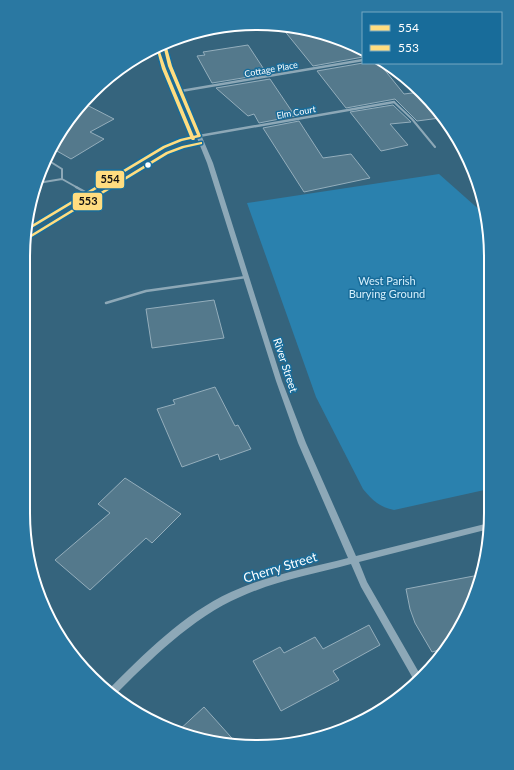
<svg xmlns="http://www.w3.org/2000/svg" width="514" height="770" viewBox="0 0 514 770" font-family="Lato,sans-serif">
  <rect width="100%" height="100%" fill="#35647d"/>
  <path fill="#2a81ae" d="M439,174L483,213L491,242L489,489L394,510C380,507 373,501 363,489L316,397L247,203Z"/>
  <path fill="#54798c" stroke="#94aebc" d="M283,29L332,36L363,53V57L313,66Z
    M248,45L267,74L212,83L197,56L205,55L203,52Z
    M363,63H379L404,94L420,92L440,118L417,121L395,99L346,108L317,71Z
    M270,79L295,116L259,123L254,114L248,116L216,88Z
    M81,102L114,119L90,132L104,139L71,159L57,151L46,157Z
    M393,105L411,122L390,124L408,145L381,151L350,112Z
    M299,121L323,158L351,154L370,178L304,192L263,128Z
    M214,300L224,338L152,348L146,309Z
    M215,387L235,426L238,425L251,449L220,460L218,454L182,467L157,409L175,404L173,400Z
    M125,478L181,514L152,543L146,538L90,590L55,560L110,513L98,504Z
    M479,575L467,616L446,648L432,652L415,623L410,609L406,589Z
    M369,625L380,645L333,671L339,680L281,711L253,661L280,647L284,653L315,637L323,649Z
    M204,707L239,746L177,732Z"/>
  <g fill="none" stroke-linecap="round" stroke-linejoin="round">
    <path stroke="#8da8b7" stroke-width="2" d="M394,102L412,119L435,147
      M46,159L62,169V179
      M38,183L62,179L78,188"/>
    <path stroke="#8da8b7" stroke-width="2.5" d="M76,187L87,193
      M106,303L146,291L246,277"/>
    <path stroke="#8da8b7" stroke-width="2.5" d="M181,91L363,60
      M199,136L394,102"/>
    <path fill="#8da8b7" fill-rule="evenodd" d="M166,44L172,66L213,163L282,381L306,443L356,556L489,523V529L359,562L367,582L421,676L415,682L361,587L351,564C314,574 275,581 240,597C193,617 149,661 113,697L107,691C144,654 183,614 231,592C268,575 309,568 348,558L298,443L276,381L207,163L197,138L183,141L166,148L25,233V228L162,146L179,139L196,135L168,66L162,45Z"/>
    <g stroke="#186c9a" stroke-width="3">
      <path id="bus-1" d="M166,44L172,66L201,136L200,137L182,141L165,148L25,232V229L163,146L180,139L197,135L168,66L163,45Z"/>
    </g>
    <g stroke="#186c9a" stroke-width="3">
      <path id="bus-2" d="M158,46L166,69L195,139L194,140H192L191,139L162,69L156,47Z
        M201,142H202V144L184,148L168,154L30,238H28L27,237L166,152L182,146Z"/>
    </g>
    <use href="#bus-1" fill="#ffdd80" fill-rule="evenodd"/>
    <use href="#bus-2" fill="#ffdd80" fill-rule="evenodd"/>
  </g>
  <circle fill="#fff" stroke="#186c9a" stroke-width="1.5" cx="148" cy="165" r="3.5"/>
  <g text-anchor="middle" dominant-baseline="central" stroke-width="3" stroke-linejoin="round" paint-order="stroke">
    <g font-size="9" fill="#fff" stroke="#186c9a">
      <text transform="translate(271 69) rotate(-10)">Cottage Place</text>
      <text transform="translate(296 112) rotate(-10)">Elm Court</text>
    </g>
    <g font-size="11" fill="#d5effc" stroke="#186c9a">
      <text x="387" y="280">West Parish<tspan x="387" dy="13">Burying Ground</tspan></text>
    </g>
    <g font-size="11" fill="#fff" stroke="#186c9a">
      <text transform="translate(286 365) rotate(72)">River Street</text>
    </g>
    <g font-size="13" fill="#fff" stroke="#186c9a">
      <text transform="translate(280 567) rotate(-17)">Cherry Street</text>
    </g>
  </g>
  <path d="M0 0H514V770H0ZM257 30H257A227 227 0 0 1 484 257V513A227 227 0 0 1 257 740H257A227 227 0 0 1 30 513V257A227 227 0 0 1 257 30Z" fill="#2a78a2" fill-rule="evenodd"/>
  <path fill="none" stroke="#fff" stroke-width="2" d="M257 30H257A227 227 0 0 1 484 257V513A227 227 0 0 1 257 740H257A227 227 0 0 1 30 513V257A227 227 0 0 1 257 30Z"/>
  <g stroke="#186c9a" stroke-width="1.5">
    <rect x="95" y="170" width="30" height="19" rx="4" fill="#ffdd80"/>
    <rect x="72" y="192" width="31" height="19" rx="4" fill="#ffdd80"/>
  </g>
  <g font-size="11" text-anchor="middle" font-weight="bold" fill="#111">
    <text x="110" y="183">554</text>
    <text x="88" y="205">553</text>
  </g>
  <rect x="362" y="12" width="140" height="52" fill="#186c9a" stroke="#74a7c2"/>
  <rect x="370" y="25" width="20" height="6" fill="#ffdd80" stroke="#74a7c2"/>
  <text x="398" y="32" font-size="12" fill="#ffffff">554</text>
  <rect x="370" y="45" width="20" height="6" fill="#ffdd80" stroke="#74a7c2"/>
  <text x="398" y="52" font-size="12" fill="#ffffff">553</text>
</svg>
